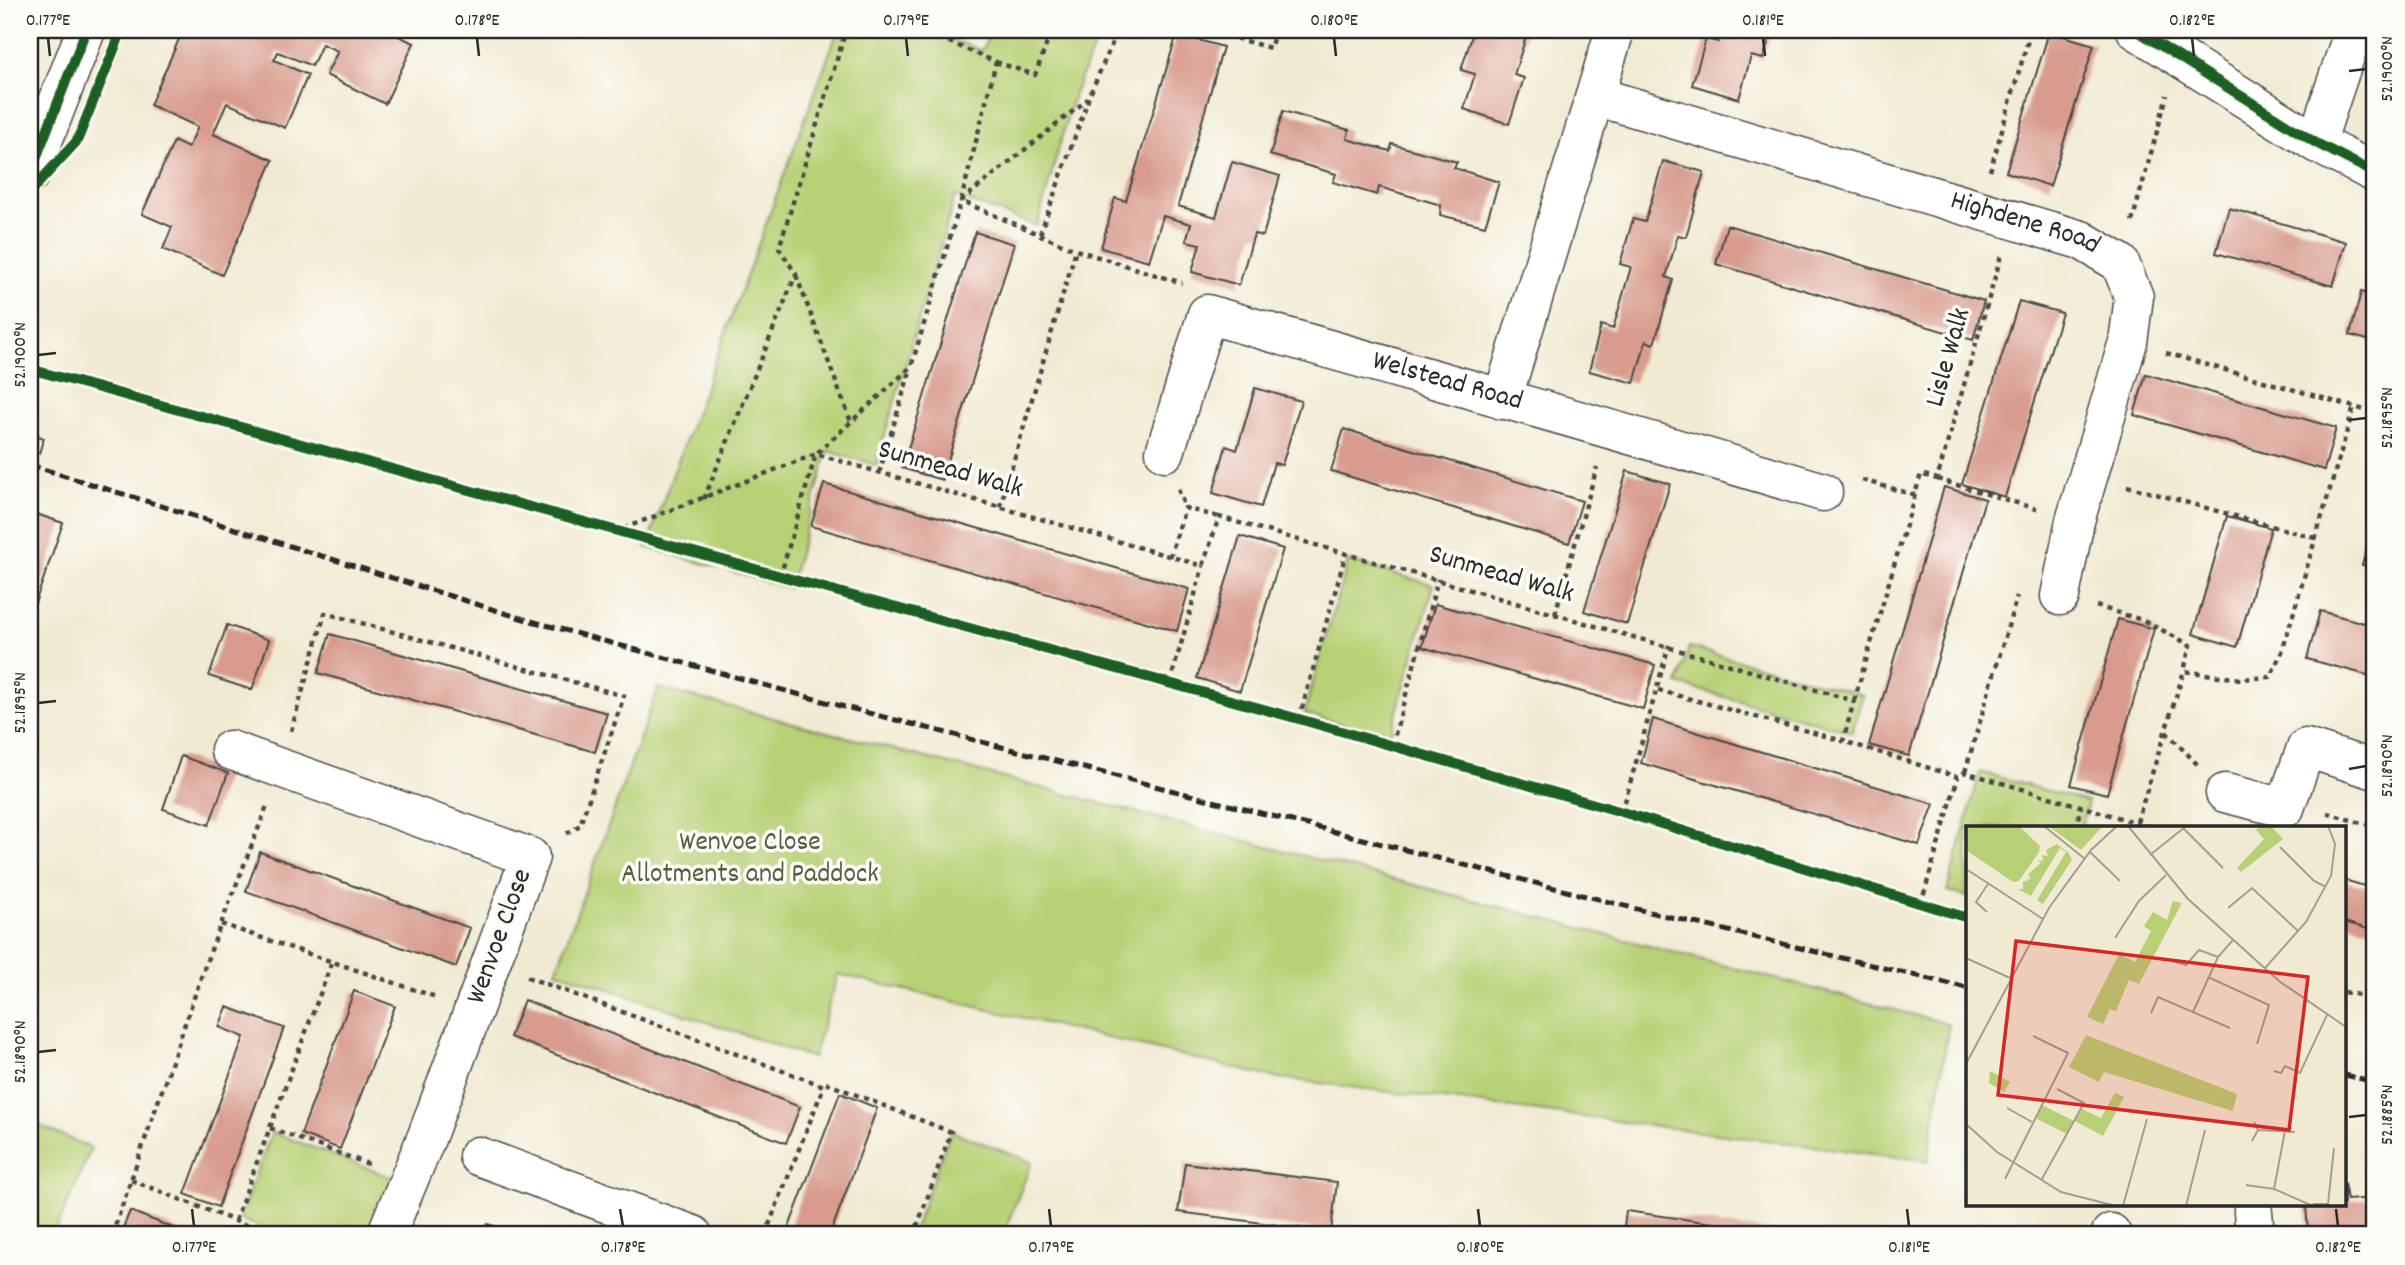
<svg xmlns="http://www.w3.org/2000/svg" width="2405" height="1265" viewBox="0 0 2405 1265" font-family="Dekko,sans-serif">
  <rect width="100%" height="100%" fill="#fdfcf7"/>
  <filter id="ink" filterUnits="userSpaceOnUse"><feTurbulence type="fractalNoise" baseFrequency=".0143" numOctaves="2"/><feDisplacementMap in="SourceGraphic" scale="14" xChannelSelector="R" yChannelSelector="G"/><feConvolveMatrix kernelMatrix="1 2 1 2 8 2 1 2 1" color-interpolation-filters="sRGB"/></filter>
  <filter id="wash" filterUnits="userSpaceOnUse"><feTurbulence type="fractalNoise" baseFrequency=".00686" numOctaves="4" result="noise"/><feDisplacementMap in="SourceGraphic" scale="28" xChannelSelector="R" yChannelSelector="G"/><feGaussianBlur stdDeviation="1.57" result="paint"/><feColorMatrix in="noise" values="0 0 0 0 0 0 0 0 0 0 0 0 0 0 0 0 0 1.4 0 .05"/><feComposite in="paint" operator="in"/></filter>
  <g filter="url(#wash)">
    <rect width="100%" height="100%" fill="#f1ead3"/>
    <path fill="#b8d075" stroke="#727e50" stroke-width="2" d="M838,30H930L982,51L991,30H1101L1074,94L1037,226L955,196L876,465L828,451L789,588L646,547Z
      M1348,561L1434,585L1389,738L1304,713Z
      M1689,647L1863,695L1852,732L1678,684Z
      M658,688L1949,1024L1928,1161L1272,1077L838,974L813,1058L556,971Z
      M1980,772L2088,802L2081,827L1968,828L1967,897L1947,891Z
      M30,1122L91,1148L54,1235L30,1228Z
      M951,1131L1032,1162L1003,1235H912Z
      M272,1132L396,1179L374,1235H283L239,1219Z"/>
    <g id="blocks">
      <path fill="#d89b8e" d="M183,30H385L414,43L385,104L326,75L338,51L322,44L312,66L278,52L274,60L308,75L285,128L227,103L213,134L273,160L222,275L163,249L172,227L142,214L174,141L188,148L198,127L150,105Z
        M1474,30H1528L1514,75L1524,78L1509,124L1464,109L1475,74L1461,70Z
        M1722,30H1772L1763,59L1751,56L1739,99L1692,85L1706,39L1718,42Z
        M2049,32L2094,45L2050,186L2006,172Z
        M1177,34L1223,47L1178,206L1216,217L1232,162L1280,176L1263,236L1254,234L1239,285L1192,272L1200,244L1186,241L1191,224L1163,216L1149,261L1101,248L1115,198L1126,201Z
        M1283,111L1349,130L1347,139L1390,151L1392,144L1457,162L1454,168L1499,182L1485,226L1440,215L1441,205L1379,187L1377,195L1333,182L1336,174L1270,155Z
        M1663,161L1704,172L1686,237L1678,235L1666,277L1673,280L1654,344L1646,341L1634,383L1589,371L1601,325L1613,329L1631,267L1620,264L1633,219L1645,222Z
        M2229,208L2346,242L2333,286L2216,253Z
        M1727,225L1984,301L1973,340L1716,264Z
        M975,232L1014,244L942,480L902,468Z
        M2361,292L2375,296V342L2350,335Z
        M2019,301L2062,313L2005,497L1962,484Z
        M2146,374L2336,428L2324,470L2134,415Z
        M1255,388L1301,401L1282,465L1274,463L1261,507L1213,493L1226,446L1237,450Z
        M1344,429L1582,501L1569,543L1331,471Z
        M30,433L44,438L39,453L30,450Z
        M1627,471L1670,484L1627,624L1584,611Z
        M824,484L1189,589L1177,631L811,526Z
        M1944,487L1985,499L1909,756L1869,745Z
        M30,512L63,523L35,603L30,601Z
        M2227,516L2271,528L2237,647L2193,634Z
        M2375,520V568L2362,565Z
        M1240,536L1283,549L1240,691L1197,678Z
        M1435,604L1655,665L1643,709L1422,647Z
        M2320,611L2375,626V677L2307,659Z
        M2118,619L2154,629L2107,794L2071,785Z
        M227,625L269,640L252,690L209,676Z
        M330,634L607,713L595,752L318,673Z
        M1653,719L1934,804L1919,845L1641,763Z
        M181,756L228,773L209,825L163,809Z
        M260,852L470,928L456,967L246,891Z
        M2344,880L2375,889V931L2344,922Z
        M354,991L395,1006L340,1149L301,1134Z
        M524,1000L800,1107L786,1143L510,1037Z
        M227,1007L284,1028L218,1207L185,1194L244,1037L219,1027Z
        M840,1093L877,1108L830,1235H786Z
        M1185,1163L1337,1182L1331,1232L1178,1212Z
        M2344,1183L2347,1200L2375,1198V1235H2342V1231L2308,1234L2306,1204H2344Z
        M130,1211L191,1235H120Z
        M1626,1211L1792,1234V1235H1623Z
        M488,1224L519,1235H484Z"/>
    </g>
  </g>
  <g filter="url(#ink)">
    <use href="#blocks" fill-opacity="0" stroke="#494844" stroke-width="2"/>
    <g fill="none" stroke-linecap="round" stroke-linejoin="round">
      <g stroke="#494844" stroke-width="41">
        <g id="minor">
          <path d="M2136,30L2316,143L2375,173"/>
          <path id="s1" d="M1595,96L2081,240L2120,263L2134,297L2128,342L2075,521L2060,596"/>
          <path d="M2316,143L2354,30"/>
          <path d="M30,174L86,30"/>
          <path d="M1502,400L1615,30"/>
          <path id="s2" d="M1165,452L1207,314C1413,374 1619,430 1823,492"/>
          <path d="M230,750L530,857L427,1136L386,1235"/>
          <path d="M2225,793L2285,808L2306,748L2375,770"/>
          <path d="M478,1156L693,1235"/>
          <path d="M2253,1212L2255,1235"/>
          <path d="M2111,1233L2112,1235"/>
        </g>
      </g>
      <path stroke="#494844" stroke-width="4.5" stroke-dasharray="5 5" stroke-linecap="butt" d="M921,30L996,62L961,201L1076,250L1182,283
        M1207,30L1270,48L1276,30
        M996,62L1035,75L1052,30
        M1990,171L2031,30
        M2132,222L2167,95
        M1040,234L1088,100
        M796,275L851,422
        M2166,353L2375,413
        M879,473L911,368
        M1937,479L2037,509
        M1862,480L1915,495
        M2127,486L2315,538
        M1178,489L1185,508
        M704,499L796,274L779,248L846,30
        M1000,507L1076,250
        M614,532L816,454L1203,566L1219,517L1854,701L1843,741L1958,777L1965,772L2154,828
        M1170,557L1185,508L1219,517
        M780,577L816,454L911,367L961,201L1088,99L1118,30
        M2096,606L2145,621L2190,645L2184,671
        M1555,614L1597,467
        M1170,683L1203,566
        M1658,690L1843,741
        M1854,701L1921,474L1937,479L2001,256
        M1299,719L1346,553
        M291,731L325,613L624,696L580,825L563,836
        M2166,732L2198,765
        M1392,745L1438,579
        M1965,772L2017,596
        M1622,812L1669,645
        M2327,813L2375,827
        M2137,822L2184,671L2240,679L2270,677L2282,652L2354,407
        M2076,828L2081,806
        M1921,904L1958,777
        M221,924L436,997
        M527,977L824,1086L826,1083L951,1132L914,1235
        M2344,992L2375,998
        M270,1128L371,1165
        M131,1180L271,1235
        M235,1221L332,962
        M112,1235L207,960L267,806
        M765,1235L824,1086"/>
      <use href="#minor" stroke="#fff" stroke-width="38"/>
      <path stroke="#2b2b2b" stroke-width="5" stroke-dasharray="10 5" stroke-linecap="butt" d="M30,465L524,619L837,705L1645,911L1968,988
        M2344,1075L2375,1082"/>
      <g stroke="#fdfcf7" stroke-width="15">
        <path id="cycleway" d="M2136,30L2316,143L2375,173
          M30,174L86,30
          M30,192L77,141L122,30
          M30,369L1299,719L1622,812L1968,918"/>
      </g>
      <use href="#cycleway" stroke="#1b5e20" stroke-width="10"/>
    </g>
  </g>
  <path fill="none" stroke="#2b2b2b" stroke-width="2.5" d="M48,38L50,56M477,38L479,56M906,38L908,56M1334,38L1336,56M1763,38L1765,56M2192,38L2194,56M2349,71L2366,69M38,355L56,353M2349,420L2366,418M38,703L56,701M2349,769L2366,766M38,1052L56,1050M2349,1117L2366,1115M192,1209L194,1226M620,1209L623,1226M1049,1209L1051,1226M1478,1209L1480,1226M1907,1209L1909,1226M2336,1209L2338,1226"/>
  <g text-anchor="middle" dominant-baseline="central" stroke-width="7" stroke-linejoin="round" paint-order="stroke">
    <g font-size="28" fill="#2b2b2b" stroke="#fdfcf7">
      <text stroke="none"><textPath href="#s1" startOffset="448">Highdene Road</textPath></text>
      <text transform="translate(1950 358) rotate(-74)">Lisle Walk</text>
      <text stroke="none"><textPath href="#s2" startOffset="394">Welstead Road</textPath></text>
      <text transform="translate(950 471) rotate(16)">Sunmead Walk</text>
      <text transform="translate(1501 576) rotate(16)">Sunmead Walk</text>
      <text transform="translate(501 937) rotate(-70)">Wenvoe Close</text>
    </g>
    <g font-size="28" fill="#555d41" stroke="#fdfcf7">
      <text x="750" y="844">Wenvoe Close<tspan x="750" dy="32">Allotments and Paddock</tspan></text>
    </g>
  </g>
  <g transform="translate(1966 826)">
    <rect width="380" height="380" fill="#f1ead3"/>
    <path d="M0,0H53L74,20L73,26L53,55L47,56L0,24ZM82,0H137L115,24ZM294,0H305L317,13L275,46L271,42L298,13L290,4ZM91,18L103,27L106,34L77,78L71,74L100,26L94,22L65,70L52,63H57V56L63,54L60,52L65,53L62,48L75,37L71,34L77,35L76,29L82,30L80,24ZM207,75L216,77L173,158L163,154L150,185L144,183L137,198L121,191L153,128L169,136L185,105L178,100L187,86L201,94ZM120,209L271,268L267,285L138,246L133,256L103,241ZM24,245L44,256L38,266L23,257ZM149,267L158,271L137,310L109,295L116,283L135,292ZM76,279L108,295L101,308L69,292Z" fill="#b8d075"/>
    <path fill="none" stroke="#a29e90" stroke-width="2" d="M78,0L119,33M162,0L222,73L313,155L380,201M217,2L257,42M314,21L348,55L360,61M124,26L154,55M184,29L219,1M0,43L77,93M262,82L286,62L332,105M21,86L10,76L22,58M149,112L173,75L200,49M0,132L44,152M206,135L220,139L233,124L252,131M299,142L340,96L365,50L369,18L362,0M242,151L303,179L291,218M227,186L252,131L267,114M185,187L192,171L264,202M0,238L83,82L125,24L151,0M308,245L315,247L319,240L334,247L361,189M41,282L66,296M0,298L31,326L95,366L150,380M292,304L329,306M319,305L308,363L347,380M286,315L292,304L288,296M39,353L102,227L67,210M76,353L118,277L91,263M280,359L308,363M347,378H362L368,322M157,380L181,293M220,380L239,304"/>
    <path fill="#d62828" fill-opacity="0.15" stroke="#d62828" stroke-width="3.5" d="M50,115L342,151L323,304L32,269Z"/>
    <rect width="380" height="380" fill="none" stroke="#2b2b2b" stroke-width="3.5"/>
  </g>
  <rect width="2405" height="1265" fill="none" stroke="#fdfcf7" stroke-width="77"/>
  <rect x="38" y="38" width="2328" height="1188" fill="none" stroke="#2b2b2b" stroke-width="2.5"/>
  <g font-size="18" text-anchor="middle" fill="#2b2b2b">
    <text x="48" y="25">0.177°E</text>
    <text x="477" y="25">0.178°E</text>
    <text x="906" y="25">0.179°E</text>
    <text x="1334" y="25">0.180°E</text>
    <text x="1763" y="25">0.181°E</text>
    <text x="2192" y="25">0.182°E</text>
    <text transform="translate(2386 69) rotate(-90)" y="6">52.1900°N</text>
    <text transform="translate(19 355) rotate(-90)" y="6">52.1900°N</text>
    <text transform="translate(2386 418) rotate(-90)" y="6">52.1895°N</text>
    <text transform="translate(19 703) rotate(-90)" y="6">52.1895°N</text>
    <text transform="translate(2386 766) rotate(-90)" y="6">52.1890°N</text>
    <text transform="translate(19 1052) rotate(-90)" y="6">52.1890°N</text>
    <text transform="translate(2386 1115) rotate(-90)" y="6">52.1885°N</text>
    <text x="194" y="1252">0.177°E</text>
    <text x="623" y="1252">0.178°E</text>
    <text x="1051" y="1252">0.179°E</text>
    <text x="1480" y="1252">0.180°E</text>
    <text x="1909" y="1252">0.181°E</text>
    <text x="2338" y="1252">0.182°E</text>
  </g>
</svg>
